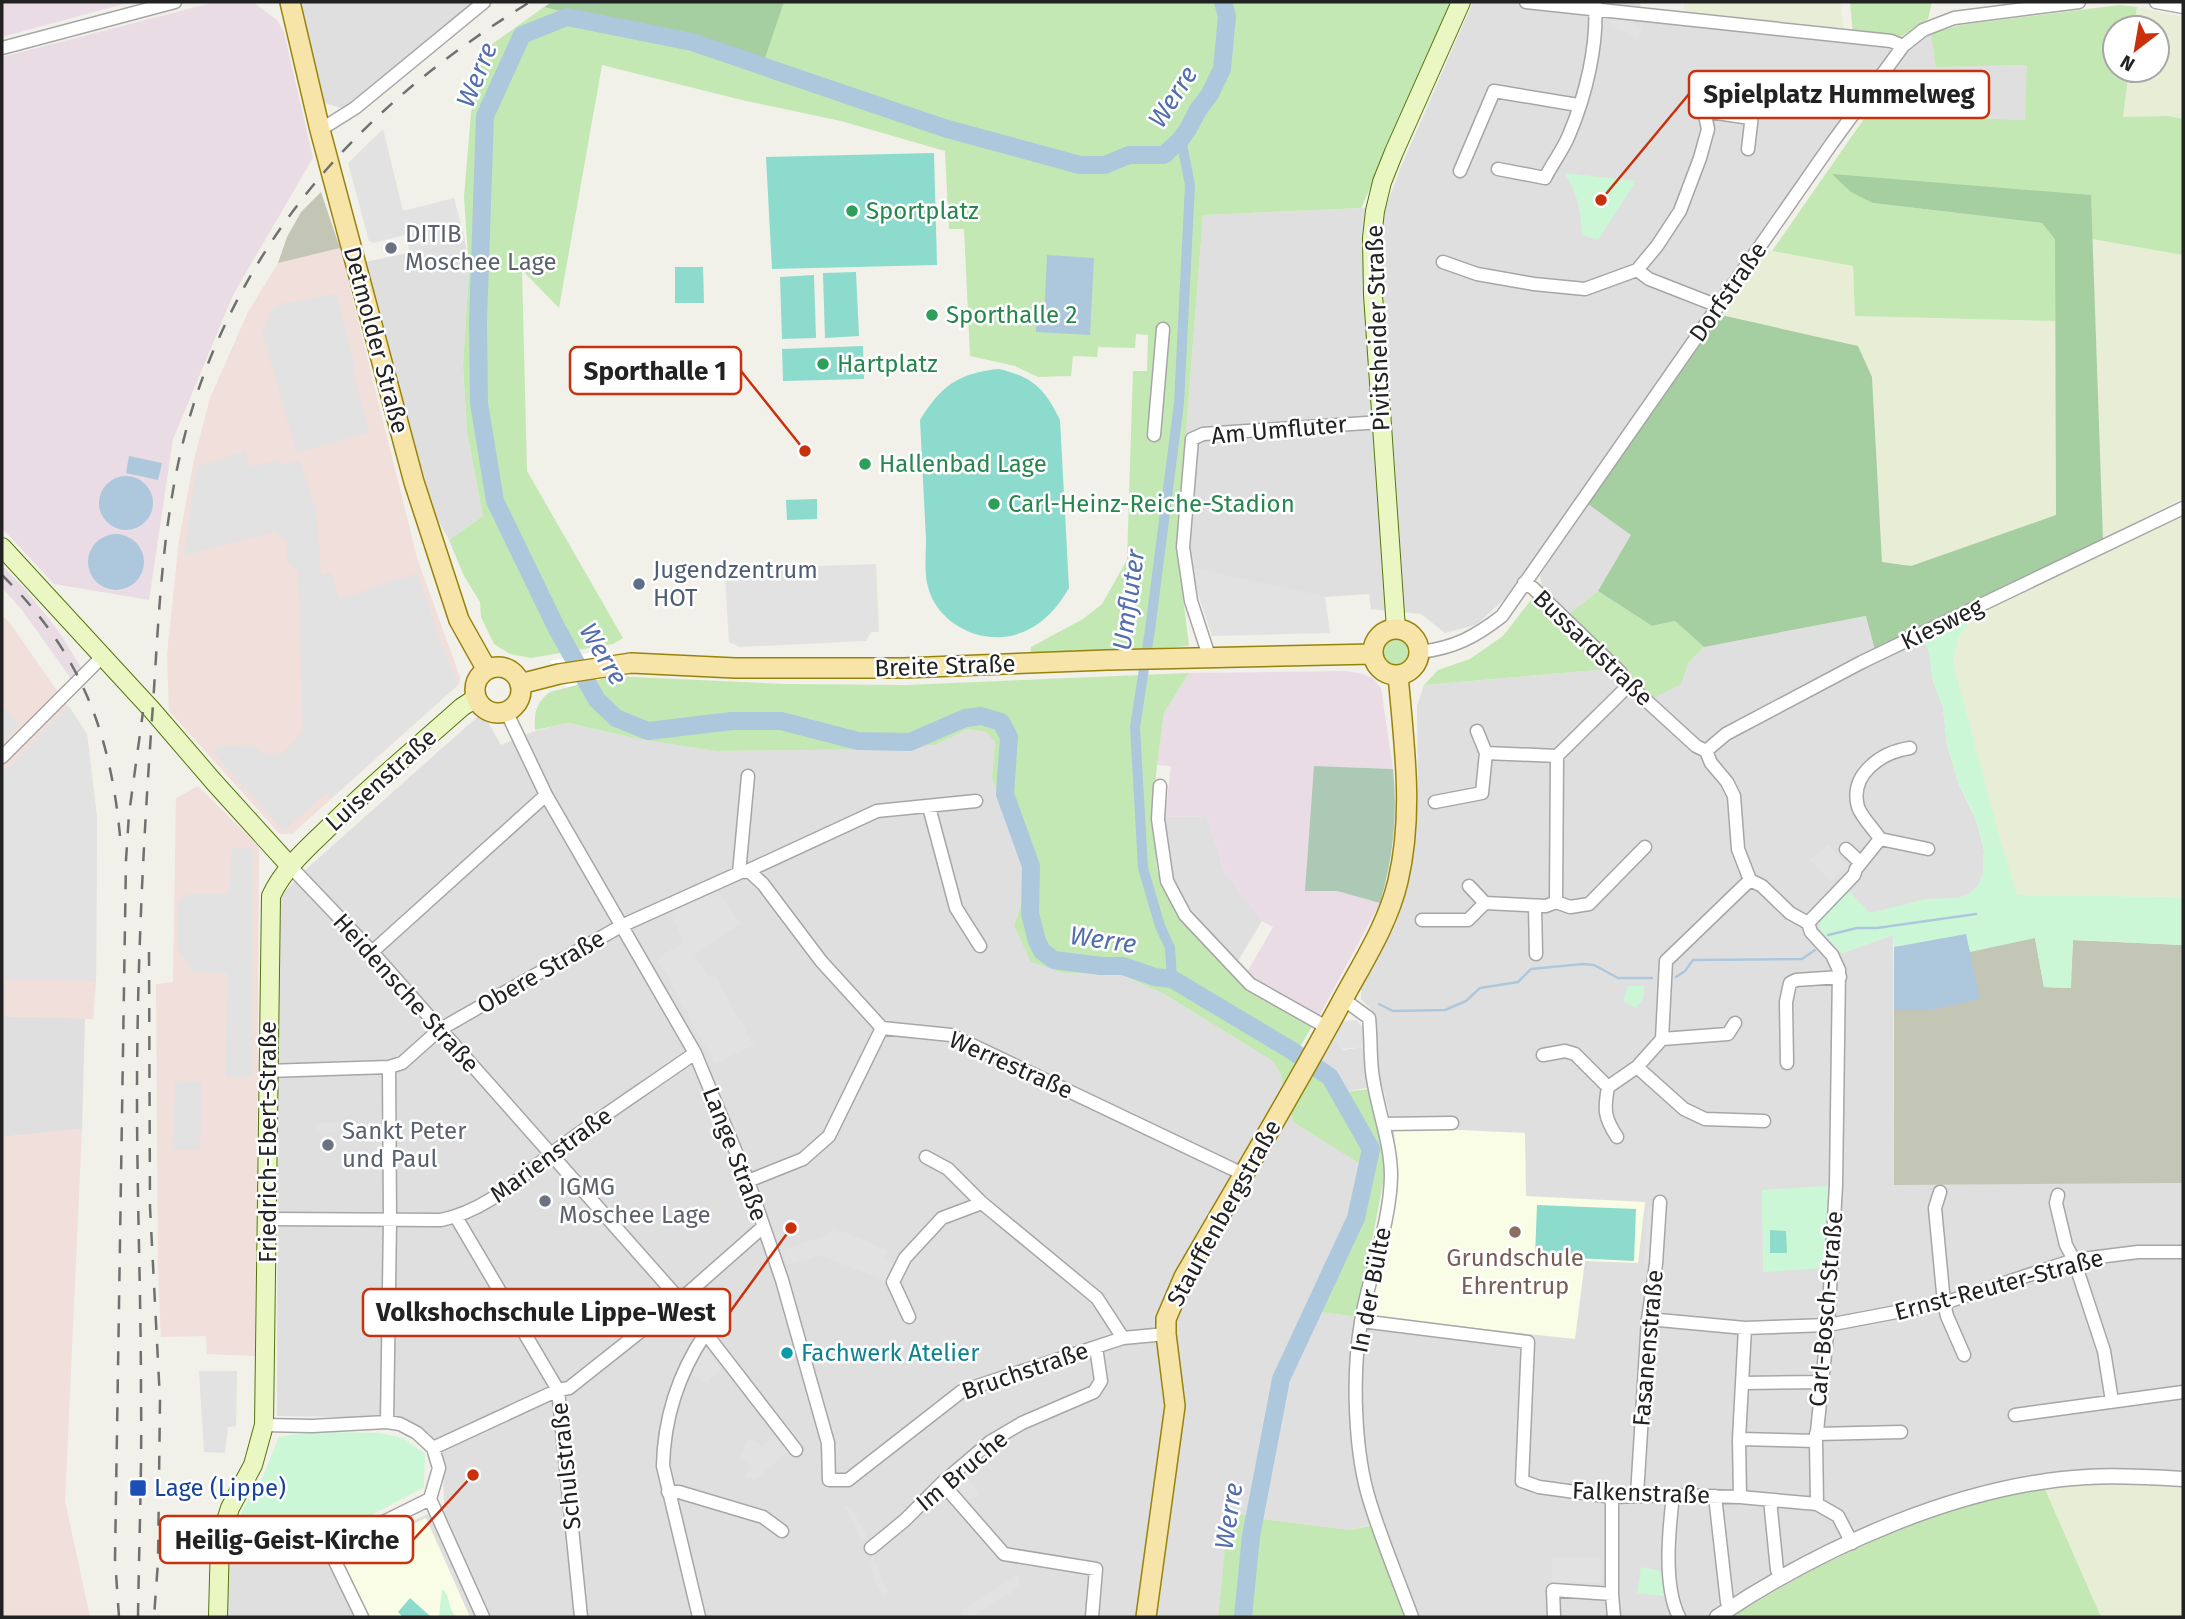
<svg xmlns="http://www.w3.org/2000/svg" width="2185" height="1619" viewBox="0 0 2185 1619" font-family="'Fira Sans',sans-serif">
  <rect width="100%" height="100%" fill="#f1f0e9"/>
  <path fill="#e0dfdf" d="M299,2H478L344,109L325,103Z
    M1473,2H1640L1641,19L1885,44L1893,49L1510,594L1476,625L1445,633L1421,614L1371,609L1369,594L1325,597L1179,566L1177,547L1203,215L1386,207L1400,169Z
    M1931,34L1937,67L2028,65L2025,120L1868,113L1863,110L1892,68L1912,46Z
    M465,240L469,270L463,367L467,432L483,516L449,540L438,520L411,435L366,262Z
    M1588,504L1632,535L1598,591L1568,615L1542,588L1540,575Z
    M1867,616L1875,649L1920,628L1929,652L1933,681L1943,707L1947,745L1959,785L1977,822L1984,851L1983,873L1979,884L1970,893L1959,898L1918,901L1906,906L1870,913L1820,930L1842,953L1893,935L1894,1184L2183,1183V1470L2094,1469L2057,1472L2027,1475L1951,1495L1758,1583L1706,1617H1418L1383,1521L1351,1530L1254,1518L1230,1510L1218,1617H223L222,1553L338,1558L444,1506L443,1467L430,1434L396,1418L277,1416L278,899L303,872L476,718L480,717L488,722L501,745L535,731L567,723L640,739L717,751L894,749L935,745L968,729L986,732L995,740L992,777L1025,866L1022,902L1014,925L1064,973L1120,974L1164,994L1273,1061L1280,1073L1293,1122L1359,1162L1355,1218L1313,1311L1365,1318L1397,1189L1391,1121L1382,1085L1339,1093L1330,1077L1318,1068L1334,1039L1343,1050L1378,1045L1375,1014L1361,999V986L1397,922L1411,860L1418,798L1417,706L1424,685L1609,669L1681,684L1689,662L1704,647Z
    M1207,816L1225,872L1262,921L1236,964L1195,917L1171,879L1165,817Z
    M2,1016L85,1018L82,1129L2,1137Z"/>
  <path fill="#f0dfda" d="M340,248L417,558L460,677L459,684L292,834H280L169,711L167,654L179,540L194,460L210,398L248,312L278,263Z
    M2,615L10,623L87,734L97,818L96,981L93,1019L2,1016Z
    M198,786L259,847L256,1356L207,1354L206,1336L161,1337L158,1269L156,984L173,982L176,798Z
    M74,1129H82L65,1501L90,1617H2V1137Z"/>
  <path fill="#eadce5" d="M2,2H131L2,37Z
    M215,2L254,3L277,20L284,32L313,158L233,295L173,439L149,600L54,584L2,528V57Z
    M2,565L26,590L59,632L82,669L72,680L22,610L2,588Z
    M1345,671L1363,674L1374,679L1381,688L1393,769L1314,766L1337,891L1380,903L1319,1016L1246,974L1273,927L1262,921L1225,872L1207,816L1165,817L1171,766L1157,765L1164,713L1189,673Z"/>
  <path fill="#f9fde6" d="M1394,1127L1525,1133L1526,1196L1645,1202L1638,1263L1585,1261L1575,1339L1366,1316L1398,1189Z
    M426,1518L470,1617H365L339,1560Z"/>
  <path fill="#c3c6b5" d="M321,192L340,248L278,263L287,237L301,212Z
    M2035,938L2044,987L2070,988L2073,940L2183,945V1183L1894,1185V947Z"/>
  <path fill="#e8eed6" d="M1685,2H1840L1844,30L1689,16L1684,8Z
    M2137,7L2183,17V119L2169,116L2123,117L2129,70H2157V28H2134Z
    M2092,239L2183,255V498L2103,539Z
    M1765,250L1853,266L1855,316L2055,321L2057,515L1911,566L1882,562L1872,377L1858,346L1721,315Z
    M2183,515V897L2017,895L1999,835L1953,662L1958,639L1977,611Z
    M2114,1481L2183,1484V1617H2101L2044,1487Z"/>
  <path fill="#c3e8b3" d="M784,2H1455L1361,208L1203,215L1177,547L1189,646L1030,657L1031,647L1083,619L1102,604L1127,560L1133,371H1147L1148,335L1136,334L1135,348L1098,347L1097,357L1073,356L1071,376L1038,377L1015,366L970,356L964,229H949L945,151L841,121L742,100L602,65L559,308L522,270L527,471L623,638L613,644L531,658L510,654L494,644L481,617L480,602L464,576L449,540L483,516L467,432L463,366L469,270L464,197L471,113L484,50L544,7L689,44L725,49L763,61Z
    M1850,2H1932L1928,19L1899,38L1853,34Z
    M2120,5L2137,7L2134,28H2115V70H2129L2123,117L2169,116L2183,119V255L2092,239L2090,195L1873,203L2042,223L2056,239L2055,321L1855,316L1853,266L1772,251L1868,113L2025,120L2027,65L1936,67L1931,34L1960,25Z
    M1598,591L1652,626L1675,621L1704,647L1689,662L1681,684L1653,698L1568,615Z
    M1534,596L1609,669L1424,685L1438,670L1470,659L1503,636Z
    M1381 653a15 15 0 1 1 30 0a15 15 0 1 1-30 0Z
    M1189,673L1164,713L1157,765L1152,817L1157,869L1162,887L1185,924L1248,988L1312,1026L1295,1056L1329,1078L1338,1093L1369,1089L1387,1163L1357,1317L1313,1311L1355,1218L1359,1163L1293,1122L1280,1073L1273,1061L1164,994L1120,974L1064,973L1031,962L1014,925L1022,902L1024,866L992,777L995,741L986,732L968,729L935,745L894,749L716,751L639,739L568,723L535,730C534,713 536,702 550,692L611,676L785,684L906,685Z
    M2044,1487L2101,1617H1731L1811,1570L1890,1533L1957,1507Z
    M1229,1510L1254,1518L1351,1530L1372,1525L1407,1617H1218Z"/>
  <path fill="#a5cea1" d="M552,2H784L764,61L725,49L689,44L544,7Z
    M1832,174L2091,195L2103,539L1875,650L1866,616L1704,647L1675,621L1652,626L1598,591L1631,535L1588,504L1721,315L1858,346L1872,377L1882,562L1911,566L2056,515L2055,239L2042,223L1873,203L1851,192Z"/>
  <path fill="#acc9b6" d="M1314,766L1393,769C1398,814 1393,860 1380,903L1337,891H1305Z"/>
  <path fill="#cbf7d7" d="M1564,173L1636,181L1598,240L1582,235C1581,212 1578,192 1564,173Z
    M1977,611L1958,639L1953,662L1999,835L2017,895L2183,897V945L2073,940L2071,988L2044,987L2035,938L1970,952L1965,935L1894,947L1893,935L1842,953L1820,930L1819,920L1847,889L1870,913L1926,899L1959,898L1970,893L1979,884L1983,873L1984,851L1981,836L1971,808L1959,785L1947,745L1943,707L1933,681L1929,653L1923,637Z
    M1628,986H1644V997L1636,1008L1623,1001Z
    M1828,1186L1825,1268L1763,1272L1762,1190Z
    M313,1432L380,1433L403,1438L425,1454L424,1487L330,1537L295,1538L273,1536L252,1538L246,1534L238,1525L242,1510L261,1481L279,1437Z
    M1641,1567L1665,1572L1667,1591L1664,1596L1637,1593Z
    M442,1589C452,1597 447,1610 457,1617L439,1616Z"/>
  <path fill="#8ddbcc" d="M934,153L937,265L772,269L766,157Z
    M675,267H703L704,303H675Z
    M856,272L859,336L825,338L823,273Z
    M814,275L816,338L782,339L780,277Z
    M863,346L864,379L783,381L782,349Z
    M999,369C1033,377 1045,389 1060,420L1069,588C1054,614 1033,634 1003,637C971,640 936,619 928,587C924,573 926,554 926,539C924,499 922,460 920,420C941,386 958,373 999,369Z
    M817,499V519L787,520L786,500Z
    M1537,1205L1636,1209L1634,1261L1535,1256Z
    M1770,1230L1786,1231L1787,1253H1770Z
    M410,1598L431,1617H403L398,1612Z"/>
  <path fill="#e2e2e2" d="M1612,19L1630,20L1642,29L1637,40L1623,31L1608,26Z
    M383,129L403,211L454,198L465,240L410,253L405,235L373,243L369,241L348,163Z
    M337,294L356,370L353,372L369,432L297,453L262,331L272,310L279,304Z
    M246,451L250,467L279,460L281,465L300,461L317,515L321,575L331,573L340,599L417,573L445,653L459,684L331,798L326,793L284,831L213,752L219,746L254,745L263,753H283L303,731L298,571L287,562V540L275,532L184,555L196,467Z
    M876,564L879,632H871L866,641L739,647L729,642L725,577L733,569Z
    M1189,567L1325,597L1330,633L1212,636Z
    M2,706L20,724L2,743Z
    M69,706L87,734L97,818L96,981L2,979V774Z
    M1828,845L1847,865L1830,881L1809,860Z
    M232,848L253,849L252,1077H226L227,973L192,972L178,948L177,903L188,894H229Z
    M718,891L741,924L694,954L708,978L714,974L754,1045L715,1064L657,958L684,943L670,911Z
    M1356,1020L1363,1027L1366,1047L1342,1049L1334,1039L1343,1021Z
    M175,1081L202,1082L200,1150H173Z
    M316,1123H340L335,1132L315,1133Z
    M1648,1206H1658L1655,1264H1644Z
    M833,1227L888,1251L884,1259L895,1264L886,1281L820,1255L787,1265L783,1250L830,1234Z
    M705,1348L721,1369L707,1383L689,1374L699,1352Z
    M199,1371H237L236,1426L228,1427L225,1453L204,1452Z
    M775,1437L788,1452L755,1480L746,1477L750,1464L739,1456L749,1439L763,1446Z
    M964,1474L980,1494L967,1501L953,1484Z
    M843,1505L852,1508L868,1539L860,1537Z
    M873,1555L888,1593L885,1597L881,1595L869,1564Z
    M1552,1557L1601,1558V1583H1552Z
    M1019,1574L1020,1587L972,1617H964L962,1610Z"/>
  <path fill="#adc8dc" d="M1047,255L1094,258L1090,335L1036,332V319H1044Z
    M129,456L162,463L158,480L126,473Z
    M99 503a27 27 0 1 1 54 0a27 27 0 1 1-54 0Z
    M88 562a28 28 0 1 1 56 0a28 28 0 1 1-56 0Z
    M1966,934L1980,999L1931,1010H1894V947Z"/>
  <path fill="#fff" d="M594,652L606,678L567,687L550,661Z"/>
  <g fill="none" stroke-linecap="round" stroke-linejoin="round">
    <path stroke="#adc8dc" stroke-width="2.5" d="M1828,935L1857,928H1877L1976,914
      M1676,977L1685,971L1693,960L1802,959L1815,950
      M1379,1004L1393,1011L1445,1010L1466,1001L1480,988L1518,982L1531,969L1583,964L1594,965L1618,978H1652"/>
    <path stroke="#adc8dc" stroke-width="10" d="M1172,979L1170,948L1160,926L1143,868L1135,727L1150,630L1179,403L1190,185L1181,139"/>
    <path stroke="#adc8dc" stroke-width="18" d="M1223,2L1227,16L1222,69L1210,94L1198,110L1188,129L1181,139L1164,155H1129L1105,165H1080L944,128L692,42L567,17L522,35L485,116L478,321L479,403L495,501L557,629L597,700L616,718L648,731L732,721H781L858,741L910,742L965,718L981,716L1001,722L1009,737L1005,794L1031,866L1030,914L1037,941L1042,951L1054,960L1101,966H1123L1155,977L1172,979L1291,1050L1330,1077L1371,1149L1356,1218L1281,1379L1251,1536L1243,1617"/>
    <g stroke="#a6a6a6" stroke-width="15">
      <path id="minor" d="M1526,2L1891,41L1903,46
        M2156,2L2183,7
        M2,48L175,2
        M320,130L355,108L484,2
        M1748,149L1754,98
        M1498,169L1545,178C1552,164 1563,150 1569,135C1586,95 1598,45 1595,2
        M1460,171L1494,91L1578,105
        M1443,262L1477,274L1534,284L1585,289L1637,270L1657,246L1680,211L1700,158L1708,129L1704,111L1750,118
        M1637,270L1649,279L1718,306
        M1154,435L1163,329
        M1524,583L1533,588L1620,672L1627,687L1637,692L1696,746L1706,751L1711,763L1727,782L1734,796L1738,849L1750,880L1762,886L1790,913L1808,923L1811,932L1832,955L1839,970L1836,1185L1828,1325L1816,1441L1817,1504
        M1420,652C1454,648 1475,637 1502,616L1832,143L1903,46L1923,30L1954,18L2079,2
        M1210,659L1191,601L1183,547L1192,439L1203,434L1381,422
        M1627,687L1557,756L1556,902L1570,907L1589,904L1645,847
        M506,711L546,795L695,1053L748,1181L782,1280L828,1443L829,1480H848L962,1391L1123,1338L1166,1334
        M1706,751L1726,734L1862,662L2183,508
        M1486,753L1557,756
        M2,757L102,657
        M1160,786L1158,819L1167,881L1185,915L1250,984L1328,1028
        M1435,802L1482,793L1486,753L1477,731
        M929,807L956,908L980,946
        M1880,839C1874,829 1862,818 1858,807C1849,774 1882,752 1910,748
        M1846,849L1861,863
        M290,866L372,952L680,1300L796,1450
        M745,872L877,811L976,801
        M750,872L763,884L821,961L882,1028L951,1035L1243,1174
        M1469,886L1485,903
        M1535,906L1536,954
        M1422,920H1468L1485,903L1546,906L1556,902
        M1808,923L1854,875L1856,869L1880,839L1928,849
        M372,952L546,795
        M1342,1002L1350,1004L1369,1018C1371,1036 1370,1054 1372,1071C1376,1107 1391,1140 1391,1176C1390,1226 1369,1274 1361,1322C1352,1374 1354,1452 1370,1502C1382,1541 1398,1579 1412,1617
        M1662,1039L1728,1034L1735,1023
        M1543,1055L1565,1051L1575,1054L1608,1087
        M1787,1063L1786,1002L1790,983L1796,980L1840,977
        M1637,1067L1684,1109L1705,1119L1764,1121
        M267,1071L389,1067L402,1063L439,1030L621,926L739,873L748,776
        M1384,1124L1452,1123
        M1617,1137C1604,1117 1604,1110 1608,1087L1637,1067L1662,1039L1666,961L1750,880
        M926,1157L948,1169L982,1203L1097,1298L1123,1338
        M748,1181L803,1159L829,1136L882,1028
        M1940,1192L1935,1208L1944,1303L1947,1316L1964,1355
        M2058,1195L2056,1203L2066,1245L2074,1260L2104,1351L2112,1401
        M456,1217L558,1390L581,1617
        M268,1219L441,1220C485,1211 516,1181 550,1155C597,1119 647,1087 695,1053
        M909,1317L893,1282L905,1258L942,1218L982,1203
        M1648,1319L1745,1328L1828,1325L1944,1303L2074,1260L2138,1252H2183
        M1361,1321L1528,1342L1522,1481L1539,1487L1612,1497L1673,1495L1740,1497L1817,1504L1838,1516L1852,1543
        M1742,1383L1820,1382
        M2015,1415L2183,1392
        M387,1422L390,1220L389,1067
        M1816,1434L1901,1432
        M1739,1439L1816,1441
        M433,1448L558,1390L569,1388L680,1300L763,1227
        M942,1483L1004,1554L1096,1569L1092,1617
        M668,1492H679L763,1517L782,1531
        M1637,1495L1648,1319L1656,1264L1660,1202
        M1673,1495C1669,1530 1663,1585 1679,1617
        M1715,1496L1727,1602
        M1612,1497V1594L1614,1617
        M1740,1497L1739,1439L1745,1328
        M430,1499L483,1617
        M1770,1500L1777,1570
        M220,1540L256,1547L329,1549L430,1499L439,1468L433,1448L417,1433L400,1424L387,1422L312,1426L264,1425
        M871,1548L905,1520L942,1483L990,1442L1022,1423L1094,1392L1101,1381L1096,1347
        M329,1549L362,1617
        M699,1617L663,1466C664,1419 679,1373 705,1334
        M1554,1617L1553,1590L1612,1594"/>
    </g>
    <g stroke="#a6a6a6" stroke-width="17">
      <path id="tertiary" d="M1717,1617C1821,1547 1961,1484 2087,1477C2119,1475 2151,1477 2183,1479"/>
    </g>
    <g stroke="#56760c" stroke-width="20">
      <path id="secondary" d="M2,547L152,710L214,782L290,866
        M1396,629L1373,295L1372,238L1375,211L1382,182L1394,152L1461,2
        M218,1617L220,1540L230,1508L253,1465L264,1425L271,896C283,870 305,850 326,830C369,787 416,748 462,707L476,698"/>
    </g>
    <g stroke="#978309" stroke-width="22">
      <path id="primary" d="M290,2L320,130L414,482L459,620L487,670
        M1373 652a23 23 0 1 1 46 0a23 23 0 1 1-46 0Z
        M475 690a23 23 0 1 1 46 0a23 23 0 1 1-46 0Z
        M520,684L559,674L631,663L735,668H904L1107,660L1373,654
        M1146,1617L1175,1406L1166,1334V1319L1184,1277C1237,1185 1292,1094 1342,1001C1363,962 1388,924 1398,881C1414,813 1404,744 1398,675"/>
    </g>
    <use href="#minor" stroke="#fff" stroke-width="12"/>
    <use href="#tertiary" stroke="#fff" stroke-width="14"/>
    <use href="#secondary" stroke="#eaf7c2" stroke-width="18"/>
    <use href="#primary" stroke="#f7e4a9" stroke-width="19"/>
    <path stroke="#707070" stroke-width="2.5" stroke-dasharray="14 14" stroke-linecap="butt" d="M2,575C79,651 110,729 120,836
      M149,952L150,1207L160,1400L158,1562L154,1617
      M119,1617L115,1559L126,860L129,814L143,712
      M138,1617C139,1544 142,1470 141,1397C141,1297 137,1197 137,1097C137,971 143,845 152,719C161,590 162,468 215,347C280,195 390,88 530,2"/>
  </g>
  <g fill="#2e9e5b" stroke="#fff" stroke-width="2.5">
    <circle cx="852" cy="211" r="7"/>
    <circle cx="932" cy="315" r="7"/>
    <circle cx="823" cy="364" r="7"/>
    <circle cx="865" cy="464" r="7"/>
    <circle cx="994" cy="504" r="7"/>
  </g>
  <g fill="#6b7280" stroke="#fff" stroke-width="2.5">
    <circle cx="391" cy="248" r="7"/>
    <circle cx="328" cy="1145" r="7"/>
    <circle cx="545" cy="1201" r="7"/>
  </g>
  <circle fill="#5c6f8a" stroke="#fff" stroke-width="2.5" cx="639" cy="584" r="7"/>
  <circle fill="#8d6e63" stroke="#fff" stroke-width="2.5" cx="1515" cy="1232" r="7"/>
  <circle fill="#0f9aa8" stroke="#fff" stroke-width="2.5" cx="787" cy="1353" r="7"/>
  <rect fill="#1a4fb4" stroke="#fff" stroke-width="2.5" x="129" y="1479" width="18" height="18" rx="3.5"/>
  <g text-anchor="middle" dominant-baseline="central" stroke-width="5" stroke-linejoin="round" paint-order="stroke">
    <g font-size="24" fill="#27864d" stroke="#fff" text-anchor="start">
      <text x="866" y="211">Sportplatz</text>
      <text x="946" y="315">Sporthalle 2</text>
      <text x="837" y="364">Hartplatz</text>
      <text x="879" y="464">Hallenbad Lage</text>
      <text x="1008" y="504">Carl-Heinz-Reiche-Stadion</text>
    </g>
    <g font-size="24" fill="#5b616d" stroke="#fff" text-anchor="start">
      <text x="405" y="234">DITIB<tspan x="405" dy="28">Moschee Lage</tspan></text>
      <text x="342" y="1131">Sankt Peter<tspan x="342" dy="28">und Paul</tspan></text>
      <text x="559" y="1187">IGMG<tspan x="559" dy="28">Moschee Lage</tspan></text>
    </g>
    <g font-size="24" fill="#222" stroke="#fff">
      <text transform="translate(1728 292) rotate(-55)">Dorfstraße</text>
      <text transform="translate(1378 328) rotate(-92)">Pivitsheider Straße</text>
      <text transform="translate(376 340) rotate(75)">Detmolder Straße</text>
      <text transform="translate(1279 430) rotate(-5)">Am Umfluter</text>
      <text transform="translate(1942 624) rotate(-26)">Kiesweg</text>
      <text transform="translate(1593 648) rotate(44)">Bussardstraße</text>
      <text transform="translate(945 666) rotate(-2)">Breite Straße</text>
      <text transform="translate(381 780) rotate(-42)">Luisenstraße</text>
      <text transform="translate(541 972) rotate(-30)">Obere Straße</text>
      <text transform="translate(406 993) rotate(48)">Heidensche Straße</text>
      <text transform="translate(1011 1065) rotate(24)">Werrestraße</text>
      <text transform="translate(268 1142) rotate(-90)">Friedrich-Ebert-Straße</text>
      <text transform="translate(735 1154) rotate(69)">Lange Straße</text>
      <text transform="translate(551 1155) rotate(-36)">Marienstraße</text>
      <text transform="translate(1224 1213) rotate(-61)">Stauffenbergstraße</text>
      <text transform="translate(1999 1285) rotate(-15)">Ernst-Reuter-Straße</text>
      <text transform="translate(1371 1290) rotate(-79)">In der Bülte</text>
      <text transform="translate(1826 1309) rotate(-85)">Carl-Bosch-Straße</text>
      <text transform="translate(1648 1348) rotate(-85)">Fasanenstraße</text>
      <text transform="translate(1025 1371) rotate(-19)">Bruchstraße</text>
      <text transform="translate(566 1466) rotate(-96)">Schulstraße</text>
      <text transform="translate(962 1471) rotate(-40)">Im Bruche</text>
      <text transform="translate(1641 1493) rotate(2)">Falkenstraße</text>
    </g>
    <g font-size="24" fill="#4e5e75" stroke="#fff" text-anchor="start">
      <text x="653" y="570">Jugendzentrum<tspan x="653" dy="28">HOT</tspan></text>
    </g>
    <g font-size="24" fill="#785e54" stroke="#fff">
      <text x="1515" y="1258">Grundschule<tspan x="1515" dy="28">Ehrentrup</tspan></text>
    </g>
    <g font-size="24" fill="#0d838f" stroke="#fff" text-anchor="start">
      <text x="801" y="1353">Fachwerk Atelier</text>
    </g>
    <g font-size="24" fill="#164399" stroke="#fff" text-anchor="start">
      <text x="154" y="1488">Lage (Lippe)</text>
    </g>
    <g font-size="26" font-style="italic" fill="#536ead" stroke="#fff">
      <text transform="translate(477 75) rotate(-68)">Werre</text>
      <text transform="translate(1173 97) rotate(-57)">Werre</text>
      <text transform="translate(1129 600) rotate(-82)">Umfluter</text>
      <text transform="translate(603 654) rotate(59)">Werre</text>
      <text transform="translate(1103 940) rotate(8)">Werre</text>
      <text transform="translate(1229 1516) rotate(-81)">Werre</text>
    </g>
  </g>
  <path fill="none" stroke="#c8310c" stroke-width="2.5" d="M1601 200L1689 94M805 451L741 371M791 1228L730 1312M473 1475L413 1540"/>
  <g fill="#c8310c" stroke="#fff" stroke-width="2.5">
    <circle cx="1601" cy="200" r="7"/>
    <circle cx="805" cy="451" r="7"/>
    <circle cx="791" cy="1228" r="7"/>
    <circle cx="473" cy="1475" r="7"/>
  </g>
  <g fill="#fff" stroke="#c8310c" stroke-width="2.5">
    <rect x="1689" y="71" width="300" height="47" rx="7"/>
    <rect x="570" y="347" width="171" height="47" rx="7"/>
    <rect x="363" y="1289" width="367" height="47" rx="7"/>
    <rect x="160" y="1516" width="253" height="47" rx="7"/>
  </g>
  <g font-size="26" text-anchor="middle" font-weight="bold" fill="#222">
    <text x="1839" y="103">Spielplatz Hummelweg</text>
    <text x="655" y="380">Sporthalle 1</text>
    <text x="546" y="1321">Volkshochschule Lippe-West</text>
    <text x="287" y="1549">Heilig-Geist-Kirche</text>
  </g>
  <rect width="2185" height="1619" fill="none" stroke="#222222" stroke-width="7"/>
  <g transform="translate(2136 49) rotate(211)"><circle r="33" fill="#ffffff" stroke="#a7a7a7" stroke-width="2"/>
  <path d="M0-5L12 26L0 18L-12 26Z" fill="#c8310c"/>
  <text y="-10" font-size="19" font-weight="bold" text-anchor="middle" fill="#222222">N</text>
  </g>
</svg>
